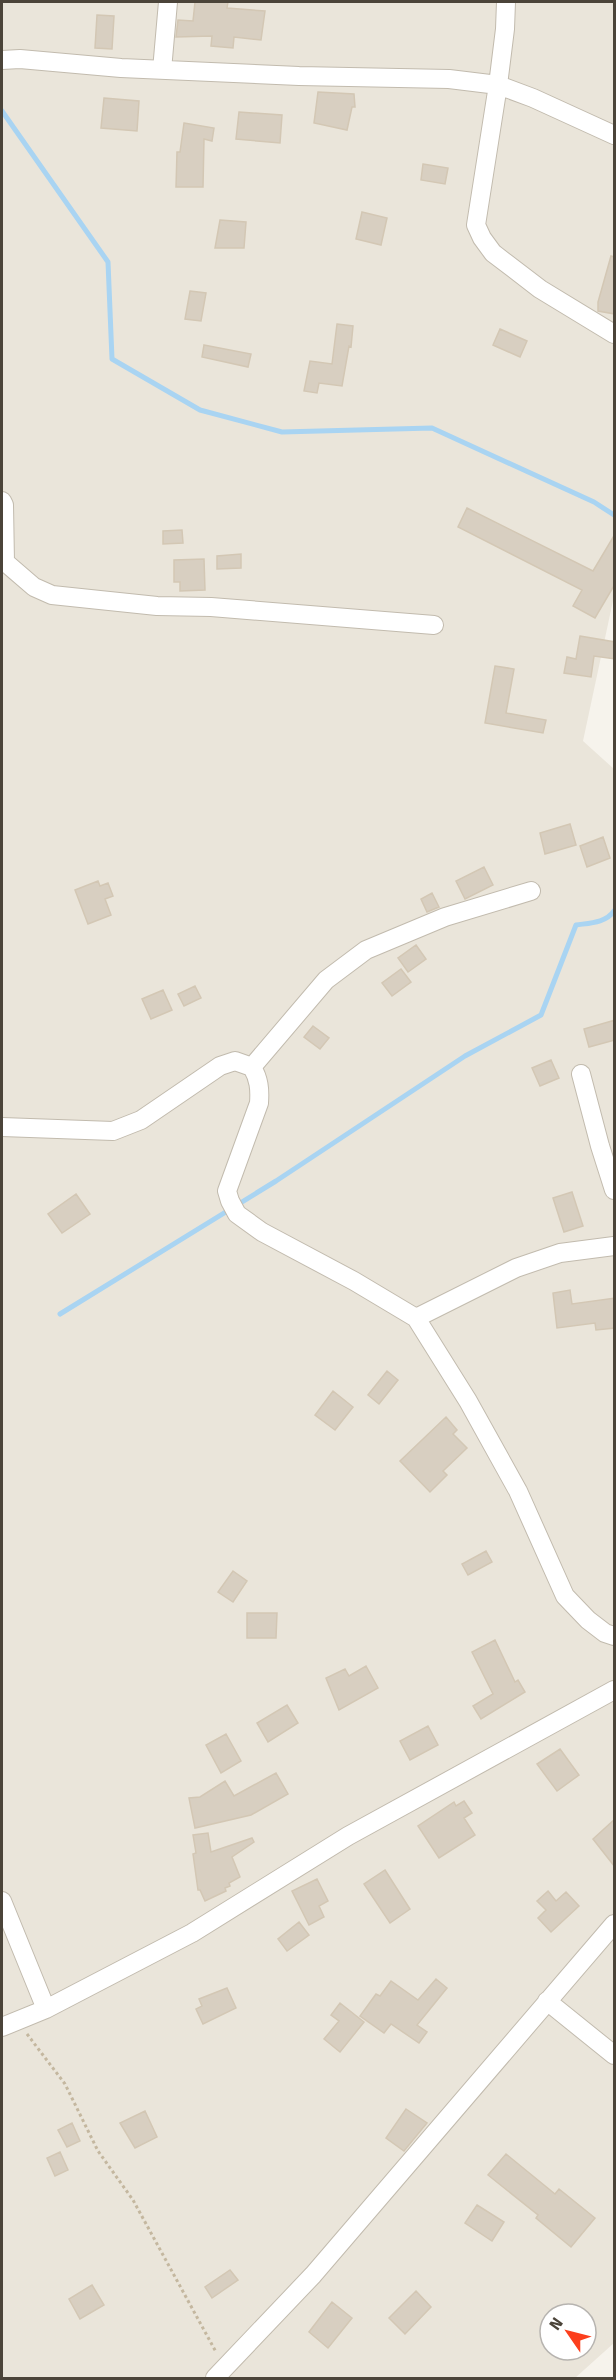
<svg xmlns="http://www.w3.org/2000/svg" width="616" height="2380" viewBox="0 0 616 2380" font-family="'Fira Sans',sans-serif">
  <rect width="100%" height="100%" fill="#f6f3ec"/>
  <path fill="#eae5da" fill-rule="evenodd" d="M2,2H614V596L583,741L614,769V2343L575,2378H2ZM550,2314H586V2350H550Z"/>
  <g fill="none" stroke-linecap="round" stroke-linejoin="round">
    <path stroke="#a9d4f2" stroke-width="5" d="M2,111L108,262L112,359L200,410L282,432L432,428L594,502L614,515
      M60,1314L276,1181L465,1056L541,1015L576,925C589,923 606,923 614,911"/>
  </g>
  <path fill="#d8cfc1" stroke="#d3c7b4" stroke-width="1.5" d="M195,2H228L227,8L265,11L261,40L234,37L233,48L211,46L212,36L176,37L178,20L193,21Z
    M97,15L114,16L112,49L95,48Z
    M318,92L354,94L355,107H352L347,130L314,123Z
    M104,98L139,101L137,131L101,128Z
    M239,112L282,115L280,143L236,139Z
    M184,123L214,128L212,141L204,139L203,187H176L177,152H180Z
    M423,164L448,168L445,184L421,180Z
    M362,212L387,218L381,245L356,239Z
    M220,220L246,222L244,248H215Z
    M611,256L615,257V314L598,311V302Z
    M190,291L206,293L201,321L185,319Z
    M337,324L353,326L351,347L349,346L342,386L319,383L317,393L304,391L310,361L332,364Z
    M500,329L527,341L520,357L493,345Z
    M204,345L251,354L248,367L202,357Z
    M467,508L593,571L615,534V584L595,618L573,606L582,590L458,527Z
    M182,530L183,543L163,544V531Z
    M241,554V568L217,569V556Z
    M204,559L205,590L180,591V582H174V560Z
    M580,636L615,642V659L594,656L591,677L564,673L567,657L576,659Z
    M495,666L514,669L506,713L546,720L543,733L485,723Z
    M570,824L576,845L545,854L540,833Z
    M603,837L610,858L587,867L580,846Z
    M484,867L493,885L465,899L456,881Z
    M98,881L100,886L108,883L113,896L105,899L111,915L88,924L75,890Z
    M432,893L439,907L427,912L421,899Z
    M416,945L426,959L408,972L398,958Z
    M401,969L411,982L392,996L382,983Z
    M195,986L201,998L184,1006L178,994Z
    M163,990L172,1010L151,1019L142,999Z
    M615,1020V1040L589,1047L584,1029Z
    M313,1026L329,1038L320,1049L304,1037Z
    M551,1060L559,1078L540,1086L532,1068Z
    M572,1192L583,1226L564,1232L553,1198Z
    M76,1194L90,1214L62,1233L48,1214Z
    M570,1290L572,1304L615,1298V1328L596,1330L595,1323L557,1328L553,1293Z
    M387,1371L398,1380L379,1404L368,1395Z
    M333,1391L353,1407L335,1430L315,1415Z
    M446,1417L457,1430L453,1434L467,1448L443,1471L447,1475L430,1492L400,1461Z
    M486,1551L492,1562L468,1575L462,1564Z
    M233,1571L247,1581L233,1602L218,1592Z
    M247,1613H277L276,1638H247Z
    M495,1640L515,1682L518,1680L525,1692L481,1719L473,1706L493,1694L472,1652Z
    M366,1666L378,1688L339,1710L326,1678L345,1669L349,1676Z
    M287,1705L298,1723L268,1742L257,1723Z
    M428,1726L438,1745L410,1760L400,1741Z
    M226,1734L241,1761L221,1773L206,1745Z
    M560,1749L579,1775L557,1791L537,1764Z
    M276,1773L288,1794L251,1815L195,1828L189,1798L200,1797L225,1781L234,1796Z
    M464,1801L472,1813L464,1818L475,1835L439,1858L418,1826L454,1802L456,1806Z
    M615,1819V1867L593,1839Z
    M208,1833L211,1852L252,1838L254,1842L232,1857L240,1877L229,1883L230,1886L225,1888L226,1891L205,1901L200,1890H198L193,1854L196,1853L193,1835Z
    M385,1870L410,1909L390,1923L364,1884Z
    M317,1879L328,1901L319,1906L324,1917L309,1925L292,1891Z
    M548,1891L556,1901L566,1892L579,1906L551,1932L538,1918L546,1910L537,1901Z
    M299,1922L309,1935L287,1951L278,1939Z
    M436,1979L447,1988L417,2025L427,2032L419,2043L391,2024L384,2033L360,2016L376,1994L380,1996L391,1981L418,2000Z
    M227,1988L236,2008L203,2024L196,2009L202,2006L199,1999Z
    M340,2003L364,2022L340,2052L324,2039L339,2021L331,2015Z
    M406,2109L427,2123L404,2151L386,2138Z
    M145,2111L157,2137L135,2148L120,2123Z
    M72,2123L80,2141L67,2147L58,2130Z
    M60,2152L68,2170L55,2176L47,2158Z
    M506,2154L555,2194L559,2189L595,2218L571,2247L536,2218L538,2215L488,2175Z
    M477,2205L504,2222L492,2241L465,2223Z
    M230,2270L238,2280L212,2298L205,2287Z
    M92,2285L104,2305L80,2319L69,2299Z
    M416,2291L431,2307L405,2334L389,2318Z
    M332,2302L352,2318L328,2348L309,2332Z"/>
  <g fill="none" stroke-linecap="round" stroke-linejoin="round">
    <g stroke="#c2bbae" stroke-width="20">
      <path id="street" d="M506,2L505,29L498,85L476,225L482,238L493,253L540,289L614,334
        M2,60L20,59L121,68L299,76L449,79L498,85L533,98L614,135
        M162,70L168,2
        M2,501L4,505L5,562L34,587L52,595L157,606L211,607L434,625
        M252,1067L326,980L366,950L445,917L531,891
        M581,1074L600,1146L614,1190
        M2,1127L113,1131L141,1120L220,1066L235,1061L252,1067C259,1079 260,1089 259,1103L227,1191L230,1201L237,1214L262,1232L354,1281L416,1318L468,1401L518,1491L565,1596L588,1620L605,1633L614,1636
        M416,1318L516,1268L560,1253L614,1246
        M2,1901L46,2009
        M547,2001L614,2055
        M2,2027L46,2009L192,1933L348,1836L614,1690
        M215,2378L313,2275L614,1924"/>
    </g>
    <path stroke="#c4b79f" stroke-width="3" stroke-dasharray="3 3" stroke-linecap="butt" d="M27,2034L65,2084L98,2151L133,2200L216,2352"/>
    <use href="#street" stroke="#fff" stroke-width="18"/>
  </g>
  <rect width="616" height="2380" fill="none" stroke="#4b4439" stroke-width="6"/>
  <g transform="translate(568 2332) rotate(305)"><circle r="28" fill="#ffffff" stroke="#b7b4b0" stroke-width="1.5"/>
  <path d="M0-4.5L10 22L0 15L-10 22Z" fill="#fc3f1d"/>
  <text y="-9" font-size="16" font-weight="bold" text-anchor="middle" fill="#4b4439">N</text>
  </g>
</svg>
